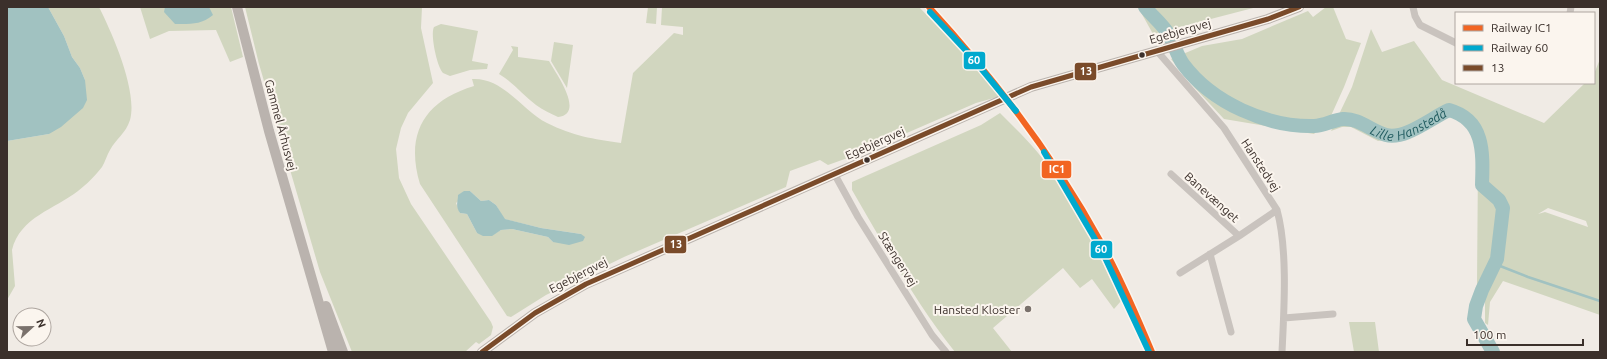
<svg xmlns="http://www.w3.org/2000/svg" width="1607" height="359" viewBox="0 0 1607 359" font-family="Ubuntu,sans-serif">
  <rect width="100%" height="100%" fill="#f0ebe5"/>
  <path fill="#d1d6bf" fill-rule="evenodd" d="M48,7H99C112,33 138,91 130,120C126,133 116,139 110,150C107,155 105,162 102,167C96,175 86,185 78,191C55,209 20,217 12,250L15,286L7,300V141L49,134L85,80L80,68L72,57L64,36Z
    M140,7H231L243,57L230,62L216,30L169,31L150,39Z
    M245,7H422L421,28L433,83L408,113L401,128L396,149L399,178L411,204L491,322L493,327L491,335L479,344L476,342L465,352H352L320,272L259,64Z
    M648,7H657L656,24L646,23Z
    M662,7H919L976,66L1001,96L976,103L856,155L828,165L820,160L790,171L786,187L624,257L546,295L511,317L507,316L420,184C405,134 424,101 474,86L472,79C503,77 522,110 547,123C573,136 593,139 621,143L633,73L674,33L683,35V27L661,25ZM470,191L481,201L489,200L496,205L504,219L541,228L581,234L553,242L548,237L512,229L501,230L492,235L477,233L467,214L460,213L456,203Z
    M1138,7H1257L1153,34Z
    M1326,7H1333L1346,39L1361,43L1344,87L1330,118L1314,134L1224,119L1194,87L1171,59L1202,46L1242,39L1308,11L1313,17Z
    M441,24L478,31L472,61L488,64L487,69L470,70L450,76L443,73C437,67 430,34 434,27Z
    M1371,29L1382,52L1414,41L1442,80L1544,123L1585,83H1594V74L1600,59V315L1503,281L1490,302L1488,325L1485,323V297L1475,295L1477,284L1478,161L1476,145L1470,133L1463,120L1457,116L1448,115L1414,136L1378,141L1351,127H1342L1331,131L1352,87ZM1548,208L1586,221L1588,227L1545,212L1538,214Z
    M554,42L573,45L567,88L551,61Z
    M511,46L518,47V57L549,61C555,72 586,114 558,117C550,113 543,110 536,105C523,95 513,82 499,74L513,50Z
    M1000,113C1018,131 1037,149 1051,170C1079,211 1100,257 1121,301L1114,309L1092,279L1080,288L1063,268L993,328L1012,352H955C915,302 884,245 852,190V182L981,125Z
    M1349,322H1375L1379,352H1354Z"/>
  <path fill="#a1c2c1" d="M7,7H48L64,36L72,57L80,68L85,80L87,100L83,108L61,127L49,134L7,141Z
    M165,7H209L213,15C201,25 190,24 175,24L164,12Z
    M464,191H470L481,201L489,200L496,205L505,219L541,228L581,234L585,237L583,241L569,245L553,242L548,237L512,229L501,230L492,236H483L477,233L467,214L460,213C455,206 458,202 458,195Z"/>
  <g fill="none" stroke-linecap="round" stroke-linejoin="round">
    <path stroke="#a1c2c1" stroke-width="2.5" d="M1495,264L1528,277L1600,301"/>
    <path stroke="#a1c2c1" stroke-width="14" id="s1" d="M1145,7C1152,16 1161,23 1167,32C1174,42 1176,54 1183,64C1212,103 1267,127 1314,126C1324,126 1333,120 1343,119C1359,118 1371,131 1386,135C1405,140 1431,118 1449,110C1485,120 1483,153 1482,185L1499,200L1503,208L1497,259L1482,290L1476,306L1474,319L1493,352"/>
    <path stroke="#c9c3be" stroke-width="7" d="M1413,7L1415,16L1420,25L1456,43
      M1570,13L1571,7
      M1157,51L1224,128L1277,210C1288,250 1284,310 1282,352
      M1171,174L1239,236
      M835,175L858,217L932,335L946,352
      M1210,254L1231,332
      M1180,273L1239,236L1277,210
      M1284,318L1333,314"/>
    <path stroke="#bab3ae" stroke-width="10" d="M237,7L269,131L333,352
      M326,306L343,352
      M482,352L535,313L586,284L1031,87L1268,19L1299,7"/>
    <g stroke="#fbf5ee" stroke-width="8">
      <path id="bus-1" d="M482,352L535,313L586,284L1031,87L1268,19L1299,7"/>
    </g>
    <use href="#bus-1" stroke="#7a4b2a" stroke-width="5"/>
    <g stroke="#fbf5ee" stroke-width="9">
      <path id="rail-1" d="M929,7C996,80 1055,158 1102,244C1121,279 1137,316 1152,352"/>
    </g>
    <g stroke="#fbf5ee" stroke-width="9">
      <path id="rail-2" d="M930,12L970,55L1016,111
        M1044,152L1102,251L1149,352"/>
    </g>
    <use href="#rail-1" stroke="#f26522" stroke-width="6"/>
    <use href="#rail-2" stroke="#00a9ce" stroke-width="6"/>
  </g>
  <g fill="#3b302b" stroke="#fbf5ee" stroke-width="1.5">
    <circle cx="1142" cy="55" r="3.5"/>
    <circle cx="867" cy="160" r="3.5"/>
  </g>
  <circle fill="#7a716c" stroke="#fbf5ee" stroke-width="1.5" cx="1028" cy="309" r="4"/>
  <g text-anchor="middle" dominant-baseline="central" stroke-width="4" stroke-linejoin="round" paint-order="stroke">
    <g font-size="12" fill="#3b302b" stroke="#fbf5ee">
      <text transform="translate(1180 31) rotate(-16)">Egebjergvej</text>
      <text transform="translate(281 125) rotate(75)">Gammel Århusvej</text>
      <text transform="translate(875 143) rotate(-24)">Egebjergvej</text>
      <text transform="translate(1261 165) rotate(57)">Hanstedvej</text>
      <text transform="translate(1212 197) rotate(42)">Banevænget</text>
      <text transform="translate(898 259) rotate(58)">Stængervej</text>
      <text transform="translate(578 275) rotate(-27)">Egebjergvej</text>
    </g>
    <g font-size="12" fill="#3b302b" stroke="#fbf5ee" text-anchor="end">
      <text x="1020" y="309">Hansted Kloster</text>
    </g>
    <g font-size="13" font-style="italic" fill="#1f5a5e" stroke="#fbf5ee">
      <text stroke="none"><textPath href="#s1" startOffset="320">Lille Hanstedå</textPath></text>
    </g>
  </g>
  <g stroke="#fbf5ee" stroke-width="1.5">
    <rect x="963" y="51" width="23" height="19" rx="4" fill="#00a9ce"/>
    <rect x="1074" y="62" width="23" height="19" rx="4" fill="#7a4b2a"/>
    <rect x="1041" y="160" width="31" height="19" rx="4" fill="#f26522"/>
    <rect x="664" y="235" width="23" height="19" rx="4" fill="#7a4b2a"/>
    <rect x="1090" y="240" width="23" height="19" rx="4" fill="#00a9ce"/>
  </g>
  <g font-size="11" text-anchor="middle" font-weight="bold" fill="#fff">
    <text x="974" y="64">60</text>
    <text x="1086" y="75">13</text>
    <text x="1057" y="173">IC1</text>
    <text x="676" y="248">13</text>
    <text x="1101" y="253">60</text>
  </g>
  <rect width="1607" height="359" fill="none" stroke="#3b302b" stroke-width="16"/>
  <rect x="1455" y="12" width="140" height="72" fill="#fbf5ee" stroke="#aea6a0"/>
  <rect x="1463" y="25" width="20" height="6" fill="#f26522" stroke="#aea6a0"/>
  <text x="1491" y="32" font-size="12" fill="#3b302b">Railway IC1</text>
  <rect x="1463" y="45" width="20" height="6" fill="#00a9ce" stroke="#aea6a0"/>
  <text x="1491" y="52" font-size="12" fill="#3b302b">Railway 60</text>
  <rect x="1463" y="65" width="20" height="6" fill="#7a4b2a" stroke="#aea6a0"/>
  <text x="1491" y="72" font-size="12" fill="#3b302b">13</text>
  <g transform="translate(32 327) rotate(68)"><circle r="19" fill="#fbf5ee" stroke="#aea6a0"/>
  <path d="M0-3L7 15L0 10L-7 15Z" fill="#7a716c"/>
  <text y="-6" font-size="11" font-weight="bold" text-anchor="middle" fill="#3b302b">N</text>
  </g>
  <path d="M1467 339v6h116v-6" fill="none" stroke="#3b302b" stroke-width="2"/>
  <text x="1473" y="339" font-size="12" fill="#3b302b" stroke="#fbf5ee" stroke-width="3" paint-order="stroke">100 m</text>
</svg>
